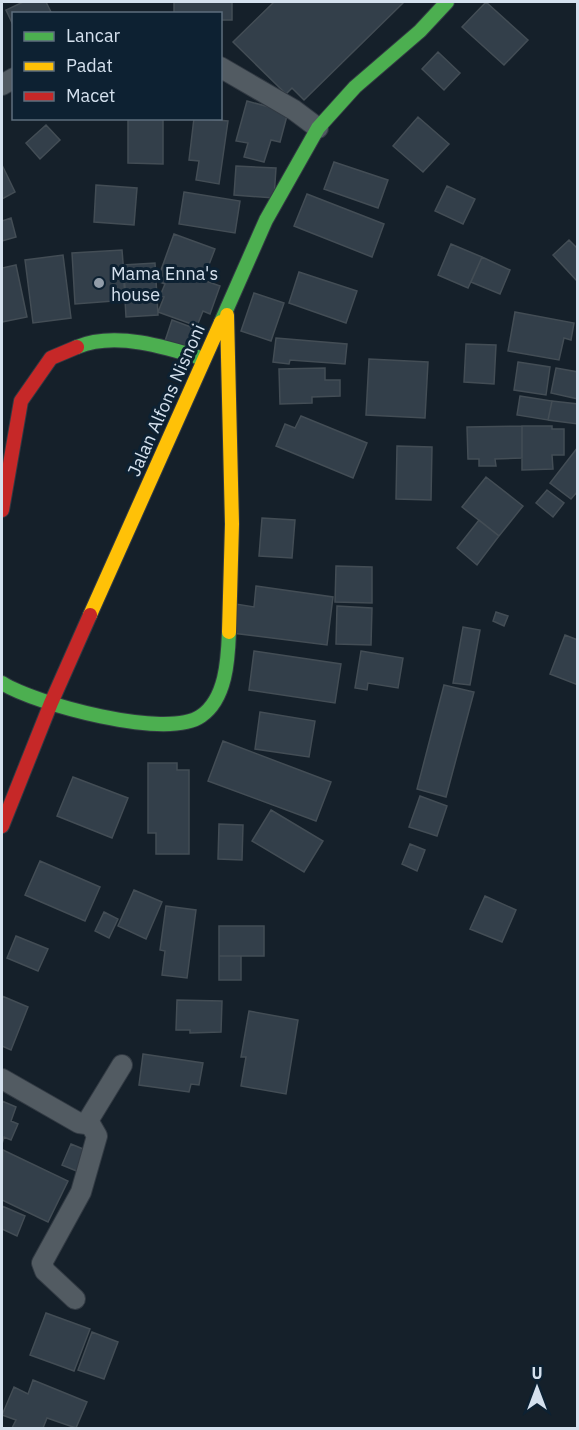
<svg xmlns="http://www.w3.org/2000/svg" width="579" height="1430" viewBox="0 0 579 1430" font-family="'IBM Plex Sans',sans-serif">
  <rect width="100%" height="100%" fill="#15202a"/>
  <path fill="#333f4a" stroke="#434d55" stroke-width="1.5" d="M23,2H46L52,14H14V27L6,10Z
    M174,2H232V20H220V14H174Z
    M274,2H404L304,100L292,88L286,94L233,42Z
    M486,2L528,40L504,65L462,27Z
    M438,52L460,73L444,90L422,69Z
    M247,101L288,112L280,142L271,140L264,162L244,157L248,143L236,141Z
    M418,117L449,144L423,172L393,146Z
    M194,118L228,121L219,184L196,180L199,161L189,160Z
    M128,119H163V164L128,163Z
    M46,125L60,140L40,159L26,143Z
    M334,162L388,180L378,208L324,189Z
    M2,165L15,192L2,199Z
    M236,166L276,168L274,198L234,195Z
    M96,185L137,188L134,225L94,222Z
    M447,186L475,199L463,224L435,211Z
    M184,192L240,201L235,233L179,224Z
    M307,194L384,224L372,257L294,226Z
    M11,218L16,237L2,241V221Z
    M174,234L215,249L203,280L220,286L210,314L203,311L197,326L158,312L164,297L160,296L165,284L157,281Z
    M569,240L578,249V282L553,255Z
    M451,244L482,257L468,288L438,275Z
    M122,250L126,300L75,304L72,253Z
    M63,255L71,318L33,323L25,260Z
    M482,257L510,270L500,294L471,282Z
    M155,263L158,315L126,317L123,265Z
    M16,265L27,317L2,322V268Z
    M299,272L357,291L346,323L289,303Z
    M254,293L284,303L271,341L241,331Z
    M515,312L574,323L571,340L564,338L559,360L508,351Z
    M172,320L199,330L191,351L165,341Z
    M276,338L347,344L345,364L290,360L289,364L273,362Z
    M466,344L496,345L494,384L464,382Z
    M369,359L428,362L425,418L366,415Z
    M518,362L550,367L546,395L514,390Z
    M325,368V380H340V396L312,397V403L280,404L279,369Z
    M556,368L578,372V399L551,393Z
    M520,396L552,401L548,420L517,415Z
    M552,401L578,404V424L548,420Z
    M301,416L367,443L353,478L276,446L285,424L295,428Z
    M522,426V458L495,459L496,466H479V459H468L467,427Z
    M522,426H552V429H564V455H552L553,469L522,470Z
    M397,446L432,447L431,500L396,499Z
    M578,447V491L571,499L550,483Z
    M486,477L523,506L499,536L462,507Z
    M547,490L564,503L553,517L536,503Z
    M262,518L295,520L292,558L259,556Z
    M479,520L499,536L477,565L457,548Z
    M336,566L372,567V603L335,602Z
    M256,586L333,597L327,645L232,633L236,604L254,607Z
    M337,606L372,608L371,645L336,644Z
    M496,612L508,616L504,626L493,621Z
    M463,627L480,630L470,685L453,683Z
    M565,635L578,640V685L550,674Z
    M254,651L341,664L335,703L249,690Z
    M361,651L403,658L398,688L368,683L367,690L355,688Z
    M444,685L474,692L446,797L417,789Z
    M260,712L315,721L309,757L255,749Z
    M223,741L331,782L316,821L208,781Z
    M148,763H177V770H189V854H156V833H148Z
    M73,777L128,798L112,838L57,816Z
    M420,796L447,806L437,836L409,827Z
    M271,810L323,841L304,872L252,841Z
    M219,824L243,825L242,860L218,859Z
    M410,844L425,850L417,871L402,864Z
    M40,861L100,887L85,921L25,895Z
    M134,890L162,902L146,939L118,926Z
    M485,896L516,910L502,942L470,929Z
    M166,906L196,910L187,978L162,975L165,951L160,950Z
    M104,912L118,919L109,938L95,931Z
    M219,926H264V956H219Z
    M16,936L48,949L38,971L7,958Z
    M219,956H241V980H219Z
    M2,996L28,1007L11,1050L2,1046Z
    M177,1000L222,1001L221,1032L190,1033V1030H176Z
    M249,1011L298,1020L286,1094L241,1086L246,1057H241Z
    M143,1054L203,1063L199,1085L191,1084L189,1092L139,1085Z
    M2,1101L16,1107L11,1121L18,1124L11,1140L4,1137L2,1144Z
    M71,1144L88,1151L79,1172L62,1165Z
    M3,1150L68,1181L48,1222L2,1200Z
    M2,1206L25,1216L17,1236L2,1229Z
    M46,1313L90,1329L74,1371L30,1355Z
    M92,1332L118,1342L104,1379L78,1370Z
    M33,1380L87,1402L76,1428L47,1418L43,1428H12L16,1420L2,1415L14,1387L28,1394Z"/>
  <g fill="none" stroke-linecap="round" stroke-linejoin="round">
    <g stroke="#323a43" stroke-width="22">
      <path id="street" d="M220,67L294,110L318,128
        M2,85L14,78
        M2,1079L79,1123L86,1124L122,1065
        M75,1299L45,1271L42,1263L81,1192L97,1136L89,1122"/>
    </g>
    <g stroke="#323a43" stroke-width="16">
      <path id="fast" d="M221,322L266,220L318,128L355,87L420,31L447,2
        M77,347C115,331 166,347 204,359
        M2,683C35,704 167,740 201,716C226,699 228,660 229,632"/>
    </g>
    <g stroke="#323a43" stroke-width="16">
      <path id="slow" d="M227,315L232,524L229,632
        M90,615L221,322"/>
    </g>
    <g stroke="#323a43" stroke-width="16">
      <path id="jam" d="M2,510L21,401L51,358L77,347
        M2,826L51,703L90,615"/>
    </g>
    <use href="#street" stroke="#525b62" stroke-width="20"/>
    <use href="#fast" stroke="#4caf50" stroke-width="14"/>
    <use href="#slow" stroke="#ffc107" stroke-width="14"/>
    <use href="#jam" stroke="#c62828" stroke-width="14"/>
  </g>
  <circle fill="#929da9" stroke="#0d2132" stroke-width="2" cx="99" cy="283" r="6"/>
  <g text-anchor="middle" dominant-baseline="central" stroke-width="6" stroke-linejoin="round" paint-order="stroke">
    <g font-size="18" fill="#d5e1ee" stroke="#0d2132" text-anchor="start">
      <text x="111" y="273">Mama Enna's<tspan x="111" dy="21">house</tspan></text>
    </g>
    <g font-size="18" fill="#d5e1ee" stroke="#0d2132">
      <text transform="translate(166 400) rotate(-66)">Jalan Alfons Nisnoni</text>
    </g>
  </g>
  <rect width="579" height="1430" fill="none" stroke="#d5e1ee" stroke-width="6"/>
  <rect x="12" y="12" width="210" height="108" fill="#0d2132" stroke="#5d6e7d" stroke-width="1.5"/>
  <rect x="24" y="32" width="30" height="9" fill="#4caf50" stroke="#5d6e7d" stroke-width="1.5"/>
  <text x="66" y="42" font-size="18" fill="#d5e1ee">Lancar</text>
  <rect x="24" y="62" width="30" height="9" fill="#ffc107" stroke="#5d6e7d" stroke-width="1.5"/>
  <text x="66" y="72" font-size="18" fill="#d5e1ee">Padat</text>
  <rect x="24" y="92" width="30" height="9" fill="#c62828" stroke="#5d6e7d" stroke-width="1.5"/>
  <text x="66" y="102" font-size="18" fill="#d5e1ee">Macet</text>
  <g transform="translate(537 1388)" stroke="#0d2132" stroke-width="4.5" paint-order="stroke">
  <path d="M0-4.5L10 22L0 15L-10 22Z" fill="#d5e1ee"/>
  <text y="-9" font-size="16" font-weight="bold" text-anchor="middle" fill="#d5e1ee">U</text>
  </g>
</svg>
